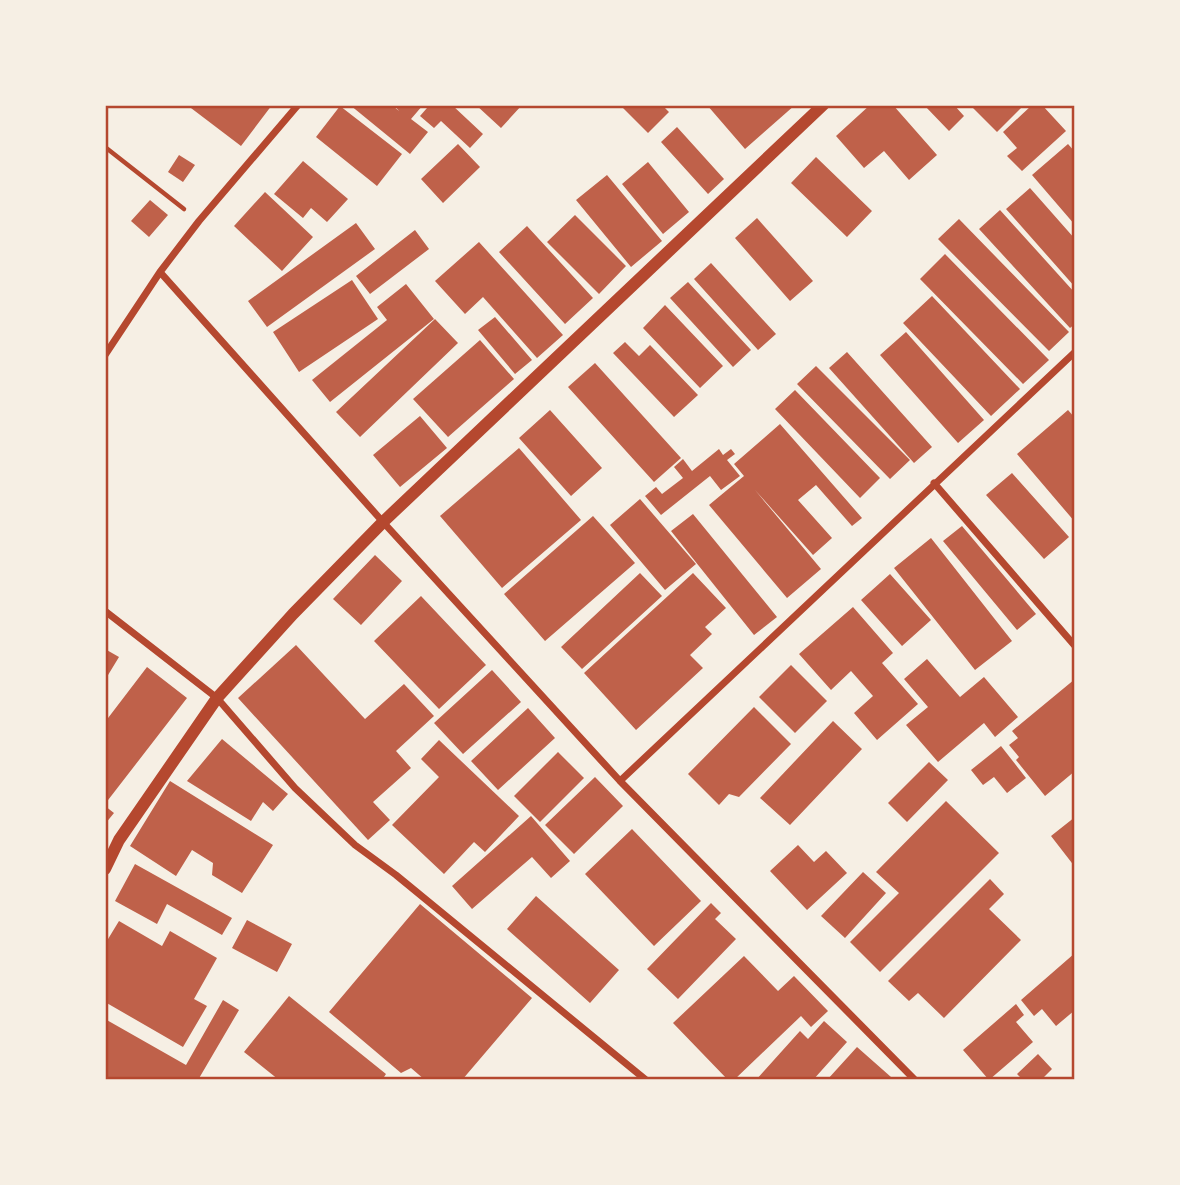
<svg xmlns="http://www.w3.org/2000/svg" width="1180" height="1185" viewBox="0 0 1180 1185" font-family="'DM Sans',sans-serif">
  <rect width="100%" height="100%" fill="#f6efe4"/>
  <path fill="#bf614a" d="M187,105H272L241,146Z
    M350,105H392L399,111L394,105H423L411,119L428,132L410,154Z
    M424,105H452L483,134L470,148L441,121L434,128L420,116L427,108Z
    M476,105H522L501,128Z
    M620,105H662L669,112L648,133Z
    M707,105H795L745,149Z
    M870,105H893L937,155L909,180L884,151L864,168L836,136Z
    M924,105H954L964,116L949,131Z
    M970,105H1024L997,132Z
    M1032,105H1042L1066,131L1022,171L1007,156L1017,148L1003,132Z
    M340,106L402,154L377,186L316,137Z
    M677,127L724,179L708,194L661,142Z
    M458,144L480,167L443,203L421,179Z
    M1068,144L1075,152V225L1032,175Z
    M179,155L195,165L183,182L168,172Z
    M816,157L872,211L847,237L791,183Z
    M303,161L348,199L327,222L311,208L303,218L274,194Z
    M648,162L689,212L663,234L622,184Z
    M607,175L662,241L631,267L576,200Z
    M1030,188L1075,239V287L1006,209Z
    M265,192L313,237L282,271L234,226Z
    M150,200L168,215L149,237L131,221Z
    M1000,210L1075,293V324L1070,328L979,229Z
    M575,215L626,266L599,294L547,242Z
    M757,218L813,281L790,301L735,238Z
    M959,219L1069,332L1049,351L938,239Z
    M356,223L375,249L267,327L248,301Z
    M527,226L593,298L565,324L499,252Z
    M415,230L429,249L370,294L356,276Z
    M479,242L563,335L537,358L483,297L465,314L435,281Z
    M945,254L1049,360L1023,384L920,279Z
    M711,263L776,334L758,350L694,279Z
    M352,280L378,319L299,372L273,332Z
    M688,282L751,350L733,367L670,298Z
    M406,284L434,319L330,402L312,380L387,320L377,307Z
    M932,296L1020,389L991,416L903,323Z
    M665,305L723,366L700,388L643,328Z
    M495,317L532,360L515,374L478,330Z
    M435,319L458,343L360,437L336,412Z
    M906,332L984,420L958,443L880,355Z
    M480,340L514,379L448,437L413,399Z
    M625,342L639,356L650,345L698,395L674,417L613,353Z
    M847,352L932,447L914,463L829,368Z
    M595,363L681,458L654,482L568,387Z
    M816,366L910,460L890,479L797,384Z
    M795,390L880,478L860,498L775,409Z
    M550,410L602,468L571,496L519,438Z
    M1068,410L1075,418V522L1017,454Z
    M420,416L447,448L400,487L373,455Z
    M780,424L862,518L852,526L816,485L798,500L832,538L813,555L755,490L821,569L787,598L709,505L744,476L734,464Z
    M519,448L581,520L502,588L440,516Z
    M719,449L723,455L731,449L735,454L727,460L740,476L721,490L710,476L661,515L645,496L656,487L662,494L683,478L674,467L683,459L692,471Z
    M1012,473L1069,537L1044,559L986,495Z
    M640,499L696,564L665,590L610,525Z
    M693,514L777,617L754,635L671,531Z
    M593,516L635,563L545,641L504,594Z
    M962,526L1036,614L1017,630L943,541Z
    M931,538L1012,641L975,670L894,568Z
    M375,555L402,581L361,625L333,599Z
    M640,573L662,596L582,669L561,647Z
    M693,573L726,608L705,627L712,634L690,655L703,668L636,730L584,673Z
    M890,574L931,620L902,646L861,600Z
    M421,596L486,665L439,709L374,641Z
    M853,607L893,653L882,663L918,704L877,740L854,713L873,696L851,671L831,690L799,654Z
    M296,645L365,719L404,684L434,716L396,751L411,768L373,802L390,820L368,840L238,698Z
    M105,649L119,657L105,680Z
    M927,659L960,697L984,677L1018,717L995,737L984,723L938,762L906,725L928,707L904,679Z
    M791,665L827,701L795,733L759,697Z
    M147,667L187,698L105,804V722Z
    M492,670L521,702L463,754L434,723Z
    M1075,679V771L1045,796L1016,760L1019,757L1009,745L1018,738L1012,731Z
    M754,707L791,744L739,797L729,794L719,805L688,774Z
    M528,708L555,738L498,790L471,761Z
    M833,721L862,749L790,825L760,798Z
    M222,739L288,794L273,811L263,802L251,821L187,781Z
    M439,740L519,816L485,852L474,842L444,874L392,825L439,777L421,759Z
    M1001,746L1026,778L1007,793L994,777L983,785L971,770Z
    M558,752L584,778L540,822L514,796Z
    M929,762L948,780L907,822L888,803Z
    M595,777L623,806L574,854L545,825Z
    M170,781L273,845L242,893L212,875L213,863L192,850L176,876L130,846Z
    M946,801L999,853L880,972L850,942L899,893L876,872Z
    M105,806L114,813L105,824Z
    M531,816L570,861L551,878L532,857L472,909L452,886Z
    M1075,817V867L1051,836Z
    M632,829L701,901L654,946L585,874Z
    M798,845L814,862L826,851L847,873L807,910L770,871Z
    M135,864L232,918L222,935L167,904L157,924L115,901Z
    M863,872L886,893L845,938L821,916Z
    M990,879L1004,894L989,909L1021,940L944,1018L918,993L909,1001L888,981Z
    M536,896L619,970L590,1003L507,929Z
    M711,903L721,913L715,919L736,939L678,999L647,969Z
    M420,904L532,998L462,1080H425L411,1068L401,1073L329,1012Z
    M247,920L292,944L277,972L232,948Z
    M119,921L162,946L170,931L217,958L194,999L207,1006L183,1047L105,1002V944Z
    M1075,953V1010L1056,1026L1042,1009L1034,1016L1021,1000Z
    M744,956L778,991L794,976L828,1011L811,1027L801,1016L734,1080H728L673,1023Z
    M289,996L386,1074L382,1080H279L244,1052Z
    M223,1000L239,1010L198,1080H151L146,1077L144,1080H105V1019L186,1065Z
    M1016,1004L1024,1015L1016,1022L1033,1042L989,1080L963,1050Z
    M824,1021L847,1042L813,1080H756L800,1031L808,1039Z
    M857,1047L891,1077L888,1080H827Z
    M1038,1054L1052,1069L1041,1080H1023L1017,1074Z"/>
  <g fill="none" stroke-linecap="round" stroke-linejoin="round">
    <path stroke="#b5482f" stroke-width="4.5" d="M105,147L184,209"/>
    <path stroke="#b5482f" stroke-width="7" d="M160,272L383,522L620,781L915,1080
      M105,355L160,272L199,221L298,105
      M934,483L1075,646
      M105,611L217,698L295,788L355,845L396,875L646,1080
      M620,781L1075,352"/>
    <path stroke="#b5482f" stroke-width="12" d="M105,869L119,840L217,698L293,614L383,522L823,105"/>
  </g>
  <rect width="1180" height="1185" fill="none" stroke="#f6efe4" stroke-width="214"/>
  <rect x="107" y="107" width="966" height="971" fill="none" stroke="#b5482f" stroke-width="2.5"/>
</svg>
